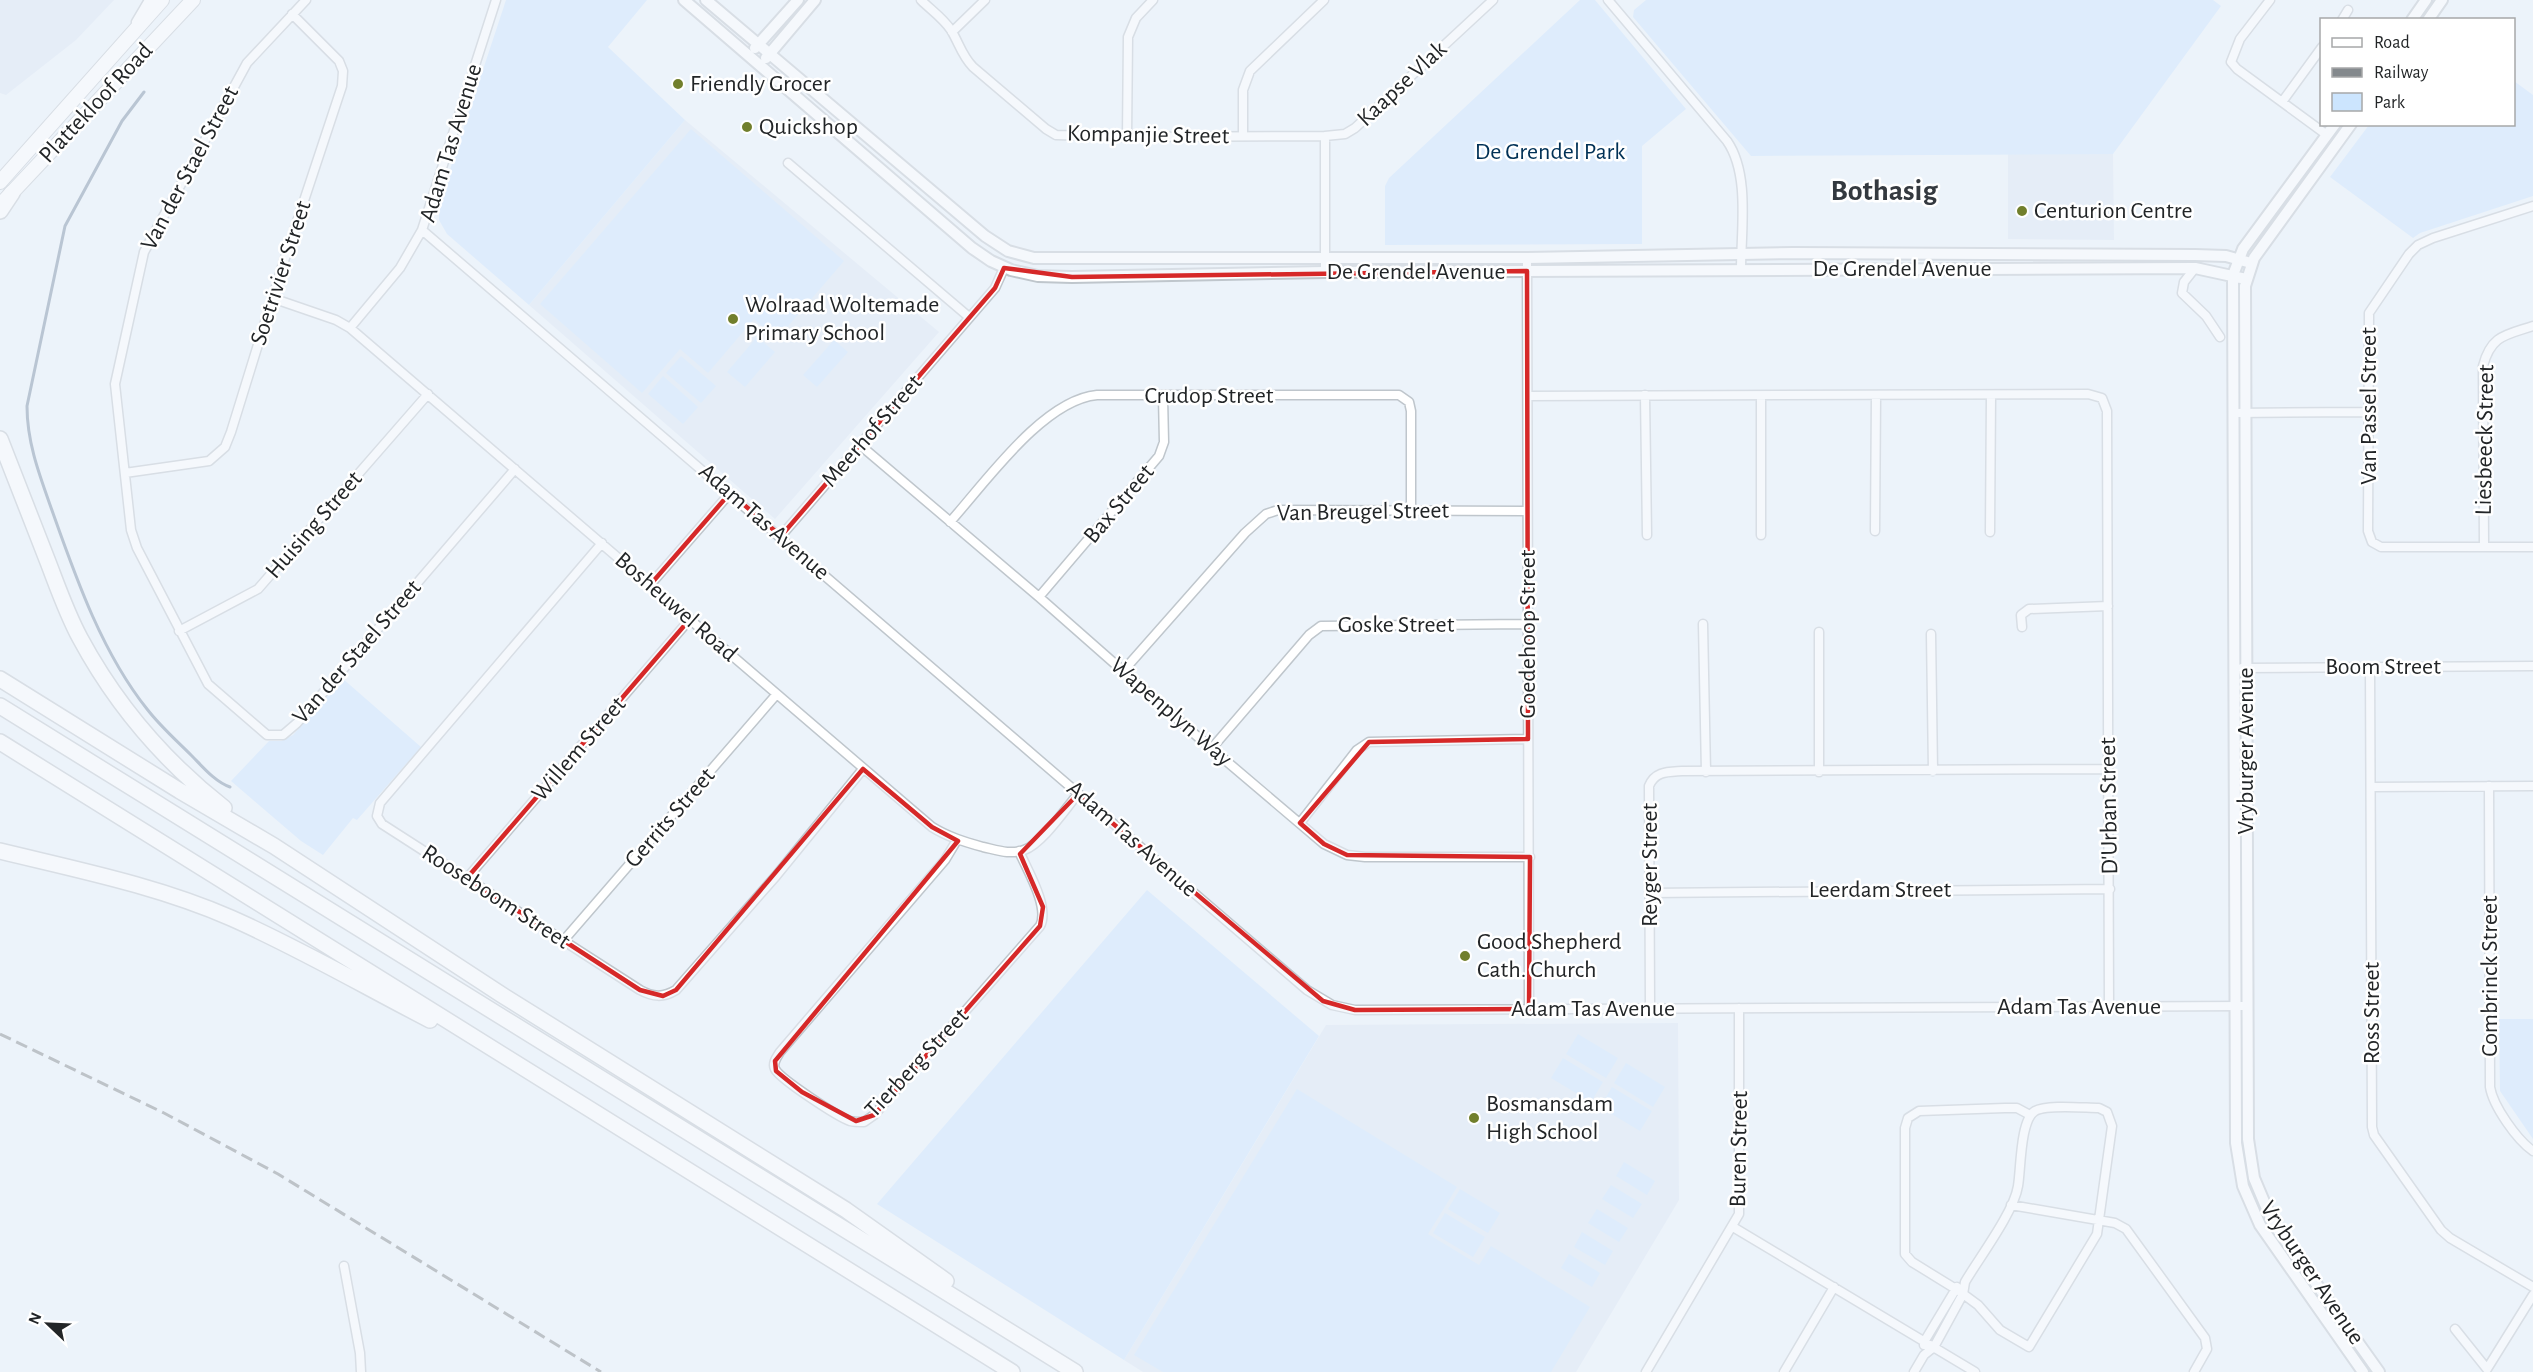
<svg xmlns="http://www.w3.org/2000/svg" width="2533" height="1372" viewBox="0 0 2533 1372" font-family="'Alegreya Sans',sans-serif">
  <rect width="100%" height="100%" fill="#ecf3fa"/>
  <path fill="#dbe7f4" d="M0,0H114L76,40L6,95L0,93Z
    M685,120L939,332L775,519L529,305Z
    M2008,154H2113L2114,240L2008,239Z
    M1678,1023L1679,1200L1576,1372H1143L1124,1360L1326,1025Z"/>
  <path fill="#cce5fe" d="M506,0H647L608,47L685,120L529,305L447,234L439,220V203Z
    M1580,0H1595L1686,109L1642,146V244L1385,245V186L1389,178Z
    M1646,0H2213L2221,6L2113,154L1751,156L1633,17L1634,10Z
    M2514,81L2533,95V196L2420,233L2413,238L2330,177L2369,125L2514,124Z
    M691,129L844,261L777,339L754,319L708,373L680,349L642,393L540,304Z
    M757,337L775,352L745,387L727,372Z
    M834,340L848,352L817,387L803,375Z
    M681,356L716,386L701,403L666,373Z
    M663,376L698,407L683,424L648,394Z
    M342,678L421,747L357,820L353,818L323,855L301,841L231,781L269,741H281L293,735Z
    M1147,890L1319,1036L1124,1360L877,1204Z
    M2499,1019H2533V1139L2500,1091Z
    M1578,1034L1618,1058L1606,1078L1566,1054Z
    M1563,1058L1603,1082L1591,1102L1551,1078Z
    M1626,1063L1665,1087L1653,1107L1614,1083Z
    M1612,1087L1652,1111L1640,1131L1600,1107Z
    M1297,1089L1457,1187L1428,1234L1479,1265L1491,1246L1590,1307L1551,1372H1163L1134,1355Z
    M1624,1162L1655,1181L1647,1195L1616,1176Z
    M1611,1185L1642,1204L1633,1218L1602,1199Z
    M1460,1189L1500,1213L1488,1233L1448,1209Z
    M1597,1209L1628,1228L1619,1242L1588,1223Z
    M1445,1213L1485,1237L1473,1257L1433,1233Z
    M1582,1232L1613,1251L1605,1265L1574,1247Z
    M1569,1254L1600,1273L1592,1287L1561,1268Z"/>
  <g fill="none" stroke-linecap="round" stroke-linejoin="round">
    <path stroke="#7a8fa4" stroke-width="3" d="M144,92L122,121L65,226L27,406C27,445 41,479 54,516C77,581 103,654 147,709C160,726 176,740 191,755C202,766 215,782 230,787"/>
    <g stroke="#bfc6cc" stroke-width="11">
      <path id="minor" d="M306,0L247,63L144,252L115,384L131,530L137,548L208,684L267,735H283L297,723L515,469
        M921,0C931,10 943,18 951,30C959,43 962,56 973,67L1046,129L1056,135L1127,137L1325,136
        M1608,0L1727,141C1750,174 1741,230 1741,270
        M2270,0L2240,39L2231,62L2237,69L2327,135
        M2342,20L2348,10
        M136,22L149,0
        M952,32L985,0
        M2282,102L2322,47
        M1243,136V90L1250,71L1324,0
        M1127,137L1128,37L1136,18L1153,0
        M788,163L969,317
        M2533,206L2433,238L2418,245L2409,254L2369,313L2368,531L2372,542L2381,547H2533
        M422,230L1307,990L1332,1005L1355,1010L2247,1006
        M1527,258L1529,1009
        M2195,268L2184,282L2182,293L2206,316L2220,337
        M1325,272V136L1345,134L1355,128L1493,0
        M272,298L336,320L350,328L932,827C948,837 965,842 983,847C997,850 1010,855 1024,850C1043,843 1065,809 1078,794
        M350,328L400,268L422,230L496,0
        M1645,395L1647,535
        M1528,396L2088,394L2102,398L2107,411L2109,1007
        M1761,396V535
        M2233,413L2368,412
        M860,445L1039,597L1198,737L1324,844L1347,855L1365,857H1530
        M125,473L209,461L225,447L231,432L282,267L342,86L343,71L339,61L292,14
        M950,522C985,483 1043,400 1097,395H1399L1409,402L1411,411V509
        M1875,531L1876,395
        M1990,532L1991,395
        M781,536L995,288L1004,268
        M602,543L380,803L377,816L382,824L640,990C653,997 663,998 676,990L776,876L863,769
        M2484,547L2483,366C2491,335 2506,335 2533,326
        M650,585L730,493
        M1039,597L1159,456L1164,442L1163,397
        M1703,624L1706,772
        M2022,627L2021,615L2029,609L2108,606
        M179,631L258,589L428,394
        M1931,634L1933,771
        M2370,667L2372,1127L2374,1135L2441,1230L2450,1238L2533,1287
        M2242,668L2533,666
        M1124,670L1245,533L1266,514L1278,510L1527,511
        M1212,748L1309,635L1321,626L1527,624
        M1819,772V632
        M2489,786L2490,1087C2493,1106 2517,1140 2533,1151
        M2372,787L2533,786
        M1300,823L1357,750L1369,742L1528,739
        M957,840L945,860L780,1052C777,1057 772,1063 775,1069C780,1079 838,1117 850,1121C854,1122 860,1122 864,1122L874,1115L1040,926C1050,907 1027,870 1019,851
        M467,878L690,619
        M1649,893L2110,889
        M564,940L776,695
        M1650,1008L1649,786C1655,771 1668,772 1682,771L2108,769
        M2011,1205L2115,1223L2126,1229L2205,1338L2207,1349L2194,1372
        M1733,1227L1975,1372
        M344,1266L360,1353L361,1372
        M2455,1329L2487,1369L2533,1295
        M1924,1345V1342L1957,1287
        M1646,1372L1739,1214V1008
        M1784,1372L1834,1287
        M1914,1372L1924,1355L1934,1347L1963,1294L1965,1282C1979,1258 2014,1212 2018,1186C2021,1169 2020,1120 2035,1111C2047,1104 2085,1108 2099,1108L2107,1112L2112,1126L2097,1234L2029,1347L2000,1330L1978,1305L1959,1291L1912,1262L1905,1254V1128L1908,1118L1919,1111L2005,1108H2017L2030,1115"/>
    </g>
    <g stroke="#bfc6cc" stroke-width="14">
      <path id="tertiary" d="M684,0L972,248L991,261L1011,270L1038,276L1072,277L1325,272L2195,268L2246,279
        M706,0L985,236L1008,251L1034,258H1527L1793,253L2195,255L2226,256L2251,263
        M2412,20L2426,0
        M2428,20L2442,0
        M755,48L798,0
        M766,58L815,0
        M2335,124L2243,249L2233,275L2236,1143L2243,1186L2260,1225L2363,1372
        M2351,124L2254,258L2245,286L2248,1139L2254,1178L2273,1223L2379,1372"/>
    </g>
    <g stroke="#bfc6cc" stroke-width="16">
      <path id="primary" d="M0,182L162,0
        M5,200L193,0"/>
    </g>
    <g stroke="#bfc6cc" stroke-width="18">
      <path id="motorway" d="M0,211L12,193
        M0,439C16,480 32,521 48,562C58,588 67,614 80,638C116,705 164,761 224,808
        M0,679L180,791L274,846L502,995L846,1210L946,1281
        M0,706L1075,1372
        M0,742L1012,1372
        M0,851C78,870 158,886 231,918C299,948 364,986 430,1020"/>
    </g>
    <use href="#minor" stroke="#fff" stroke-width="8"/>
    <use href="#tertiary" stroke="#fff" stroke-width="10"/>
    <use href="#primary" stroke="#fff" stroke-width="14"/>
    <use href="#motorway" stroke="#fff" stroke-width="15"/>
    <path stroke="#84898d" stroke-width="3" stroke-dasharray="12 6" stroke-linecap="butt" d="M0,1034L164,1113L278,1174L601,1372"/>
  </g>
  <path d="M0 0H2533V1372H0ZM1004,268L1072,277L1527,271L1528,739L1369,742L1300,823L1324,844L1347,855L1530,857L1529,1009L1355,1010L1323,1001L1078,794L1020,854L1043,907L1040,926L874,1115L856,1121L802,1092L776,1071L775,1061L958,841L932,827L863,769L676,990L663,996L640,990L467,878L690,619L650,585L730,493L781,536L995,288Z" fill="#ecf3fa" fill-opacity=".55" fill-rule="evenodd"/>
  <path fill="none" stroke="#d62828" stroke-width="4.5" stroke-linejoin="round" d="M1004,268L1072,277L1527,271L1528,739L1369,742L1300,823L1324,844L1347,855L1530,857L1529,1009L1355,1010L1323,1001L1078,794L1020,854L1043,907L1040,926L874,1115L856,1121L802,1092L776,1071L775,1061L958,841L932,827L863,769L676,990L663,996L640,990L467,878L690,619L650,585L730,493L781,536L995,288Z"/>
  <g fill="#717f2c" stroke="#fff" stroke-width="2">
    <circle cx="678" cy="84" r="6"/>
    <circle cx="747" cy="127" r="6"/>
    <circle cx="2022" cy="211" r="6"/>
    <circle cx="733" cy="319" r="6"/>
    <circle cx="1465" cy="956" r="6"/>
    <circle cx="1474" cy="1118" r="6"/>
  </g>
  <g text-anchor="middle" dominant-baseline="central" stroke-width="5" stroke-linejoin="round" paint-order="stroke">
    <g font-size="24" fill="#222527" stroke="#fff" text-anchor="start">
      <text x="690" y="84">Friendly Grocer</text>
      <text x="759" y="127">Quickshop</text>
      <text x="2034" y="211">Centurion Centre</text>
      <text x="745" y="305">Wolraad Woltemade<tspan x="745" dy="28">Primary School</tspan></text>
      <text x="1477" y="942">Good Shepherd<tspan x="1477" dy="28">Cath. Church</tspan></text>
      <text x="1486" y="1104">Bosmansdam<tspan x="1486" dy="28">High School</tspan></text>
    </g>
    <g font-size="24" fill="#222527" stroke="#fff">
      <text transform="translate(1402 84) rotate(-43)">Kaapse Vlak</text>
      <text transform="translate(96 103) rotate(-47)">Plattekloof Road</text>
      <text transform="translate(1148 135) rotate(1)">Kompanjie Street</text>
      <text transform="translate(451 143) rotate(-73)">Adam Tas Avenue</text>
      <text transform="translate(190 168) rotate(-62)">Van der Stael Street</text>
      <text x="1902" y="269">De Grendel Avenue</text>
      <text x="1416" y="272">De Grendel Avenue</text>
      <text transform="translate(281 273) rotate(-72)">Soetrivier Street</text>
      <text x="1209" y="396">Crudop Street</text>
      <text transform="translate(2369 406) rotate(-90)">Van Passel Street</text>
      <text transform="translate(872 431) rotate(-49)">Meerhof Street</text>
      <text transform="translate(2485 440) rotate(-89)">Liesbeeck Street</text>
      <text transform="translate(1119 504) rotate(-50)">Bax Street</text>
      <text transform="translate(1363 512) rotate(-1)">Van Breugel Street</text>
      <text transform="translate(764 522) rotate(41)">Adam Tas Avenue</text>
      <text transform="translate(314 525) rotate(-49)">Huising Street</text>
      <text transform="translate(676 607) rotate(41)">Bosheuwel Road</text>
      <text x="1396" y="625">Goske Street</text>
      <text transform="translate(1528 634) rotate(-90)">Goedehoop Street</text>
      <text transform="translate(357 652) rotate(-49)">Van der Stael Street</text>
      <text x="2383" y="667">Boom Street</text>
      <text transform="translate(1171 712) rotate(41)">Wapenplyn Way</text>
      <text transform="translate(579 749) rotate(-49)">Willem Street</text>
      <text transform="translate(2246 751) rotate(-90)">Vryburger Avenue</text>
      <text transform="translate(2109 806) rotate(-91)">D'Urban Street</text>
      <text transform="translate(670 818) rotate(-49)">Gerrits Street</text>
      <text transform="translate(1132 839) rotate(41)">Adam Tas Avenue</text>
      <text transform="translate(1650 865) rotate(-90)">Reyger Street</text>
      <text x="1880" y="890">Leerdam Street</text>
      <text transform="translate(496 897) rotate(33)">Rooseboom Street</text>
      <text transform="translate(2490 976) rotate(-90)">Combrinck Street</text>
      <text x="2079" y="1007">Adam Tas Avenue</text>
      <text x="1593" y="1009">Adam Tas Avenue</text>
      <text transform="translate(2372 1013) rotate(-90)">Ross Street</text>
      <text transform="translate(917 1063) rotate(-47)">Tierberg Street</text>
      <text transform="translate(1739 1149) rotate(-89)">Buren Street</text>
      <text transform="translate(2312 1273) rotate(56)">Vryburger Avenue</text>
    </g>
    <g font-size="24" fill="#013156" stroke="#fff">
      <text x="1550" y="152">De Grendel Park</text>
    </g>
    <g font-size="30" font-weight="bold" fill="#34393f" stroke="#fff">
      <text x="1884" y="191">Bothasig</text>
    </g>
  </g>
  <rect x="2320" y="18" width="195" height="108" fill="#ffffff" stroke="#a7a8a9" stroke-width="1.5"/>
  <rect x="2332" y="38" width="30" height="9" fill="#ffffff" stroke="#a7a8a9" stroke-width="1.5"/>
  <text x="2374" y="48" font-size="18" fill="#222527">Road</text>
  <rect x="2332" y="68" width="30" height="9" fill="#84898d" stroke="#a7a8a9" stroke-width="1.5"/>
  <text x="2374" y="78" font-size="18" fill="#222527">Railway</text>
  <rect x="2332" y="93" width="30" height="18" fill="#cce5fe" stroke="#a7a8a9" stroke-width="1.5"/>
  <text x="2374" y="108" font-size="18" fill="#222527">Park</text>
  <g transform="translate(48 1324) rotate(293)" stroke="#ffffff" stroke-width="4.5" paint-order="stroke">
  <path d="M0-4.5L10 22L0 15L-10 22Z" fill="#222527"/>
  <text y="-9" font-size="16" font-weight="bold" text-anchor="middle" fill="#222527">N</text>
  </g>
</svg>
